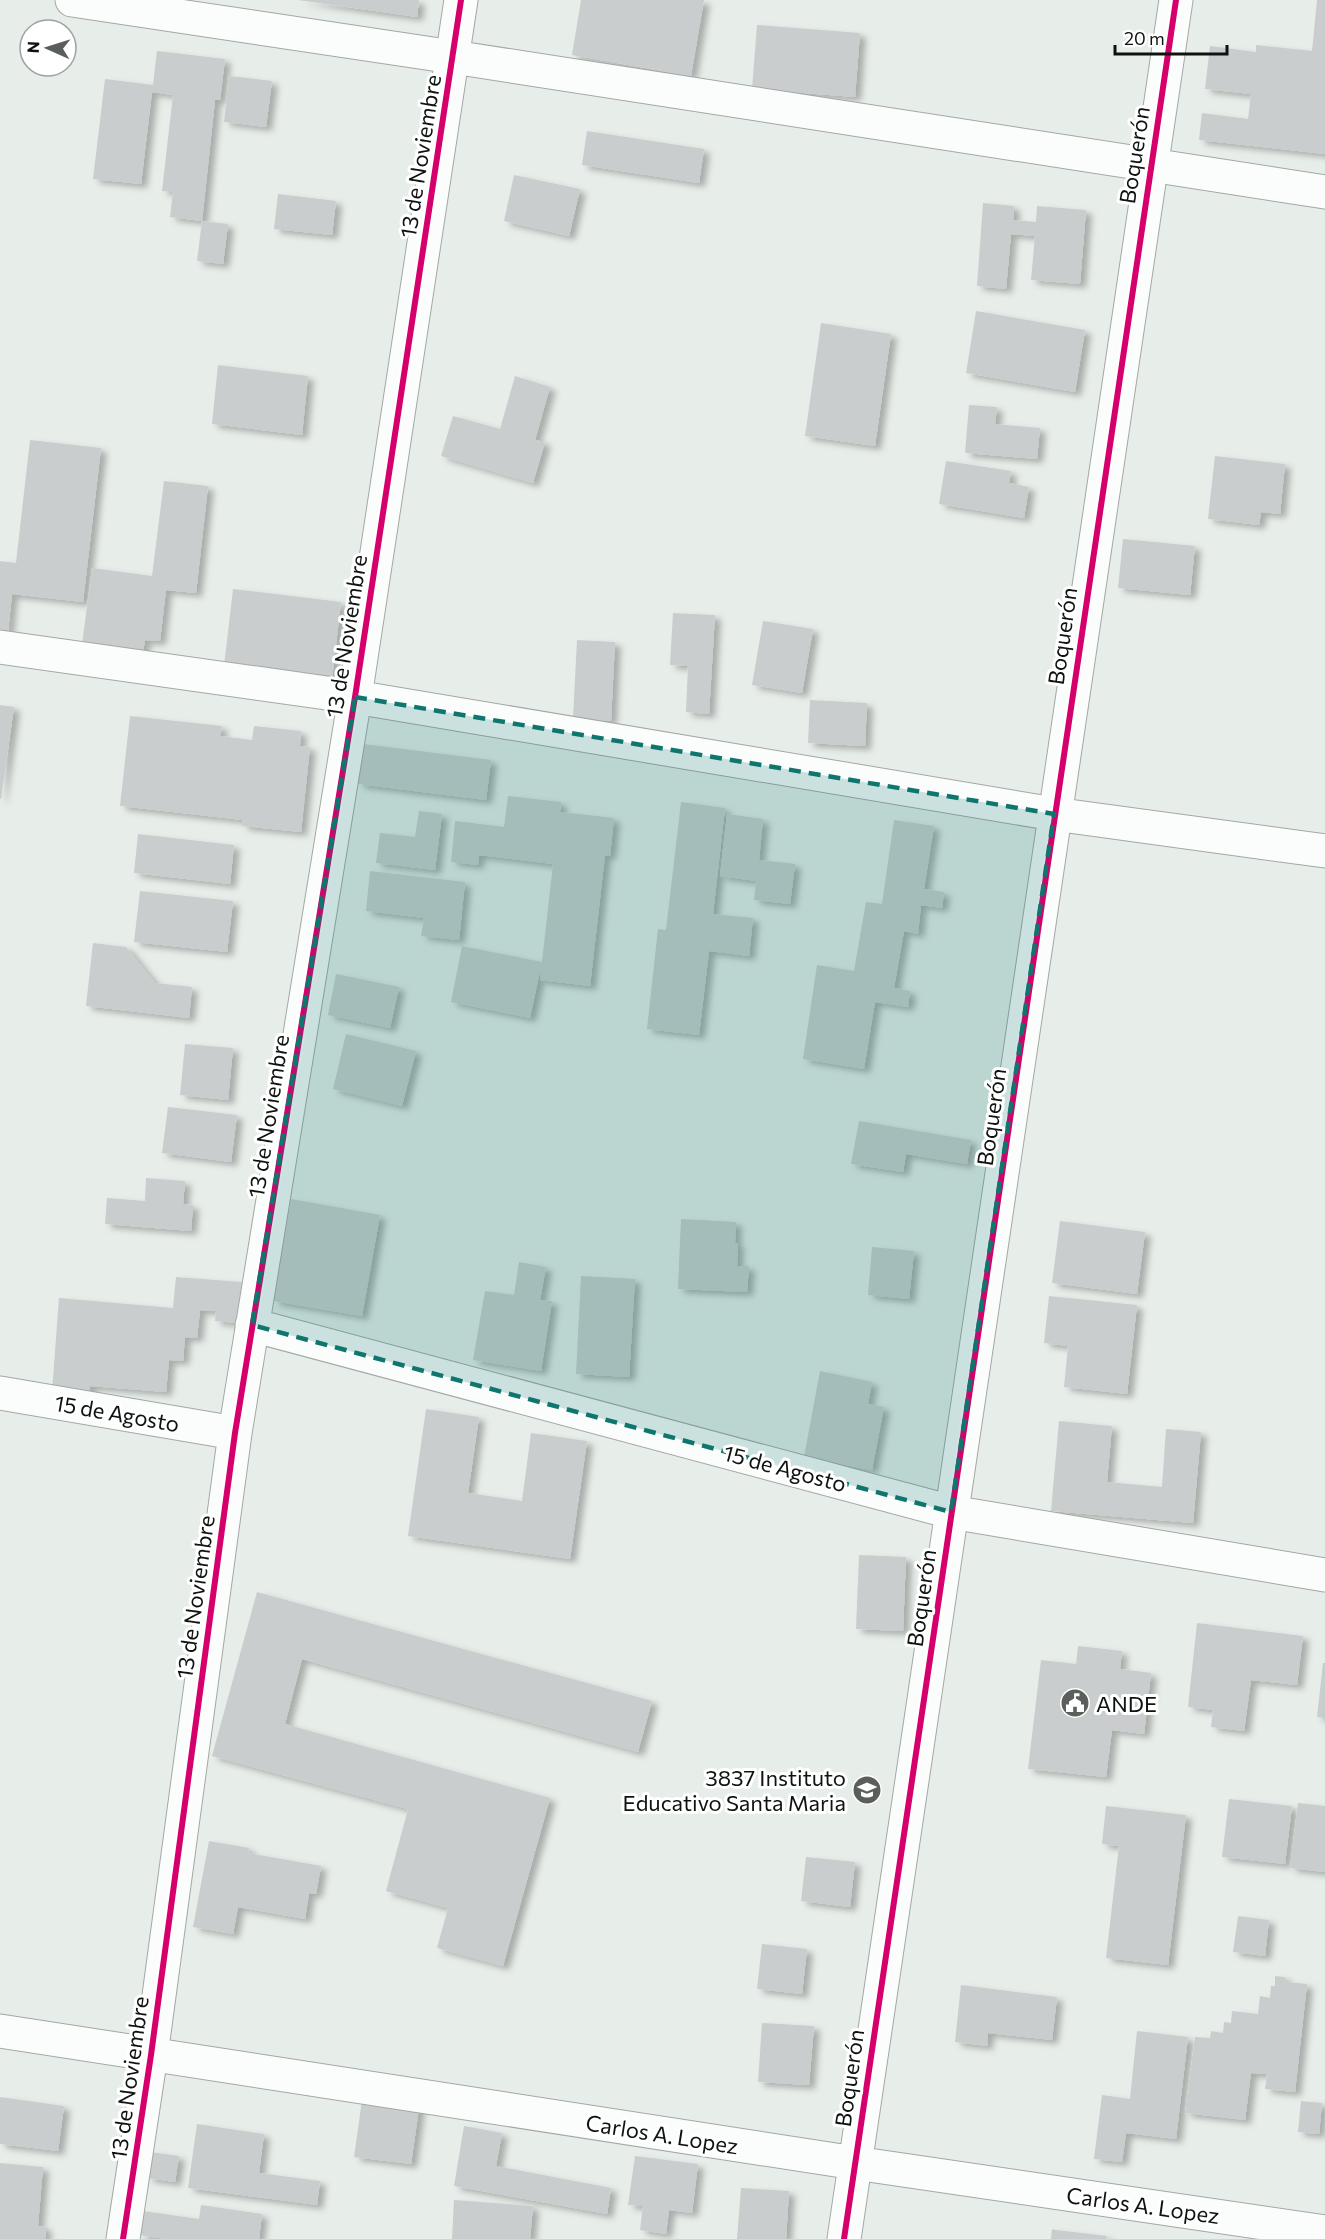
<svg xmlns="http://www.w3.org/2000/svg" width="1325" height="2239" viewBox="0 0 1325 2239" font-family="Commissioner,sans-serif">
  <defs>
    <filter id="shadow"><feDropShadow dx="6" dy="4" stdDeviation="3" flood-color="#0004"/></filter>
  </defs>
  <rect width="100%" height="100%" fill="#e7ede9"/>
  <path fill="#cacdcd" filter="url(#shadow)" d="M298,0H419L417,17Z
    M581,0H704L691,76L572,55Z
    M1317,0H1325V154L1199,140L1202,113L1248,119L1251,94L1205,89L1210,46L1256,52V45L1312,51Z
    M757,25L860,33L855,97L752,89Z
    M157,51L225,59L220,100H215L202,221L170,217L173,192L162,191L173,95L152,92L141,184L93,179L105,79L153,85Z
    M229,76L272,81L266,127L224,122Z
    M587,131L704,149L699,183L582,165Z
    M514,175L580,189L569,236L504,221Z
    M278,194L336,201L332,235L274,229Z
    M983,203L1014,206L1013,220L1036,222L1037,206L1086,210L1080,284L1031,280L1035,236L1011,234L1006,289L977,286Z
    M202,221L228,224L223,264L197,261Z
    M976,311L1085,330L1075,392L966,373Z
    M821,323L891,334L875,446L805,436Z
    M218,365L308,376L302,435L212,424Z
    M515,376L550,387L535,440L545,442L533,483L441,456L453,416L500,429Z
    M969,405L997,407L995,424L1040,428L1037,459L965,453Z
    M30,440L101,448L83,602L12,594L7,641L0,640V561L16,563Z
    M1215,456L1285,464L1280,514L1261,512L1259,525L1208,519Z
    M946,461L1011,471L1009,483L1029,487L1024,518L939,504Z
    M164,481L208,486L196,593L166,590L160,641L145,640L143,652L82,645L92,568L152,576Z
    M1123,539L1195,546L1190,595L1118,588Z
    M233,589L341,602L331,688L223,675Z
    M673,613L715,615L709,714L686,712L688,666L670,665Z
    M763,621L813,629L802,693L752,685Z
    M577,640L615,642L611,721L573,718Z
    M810,700L867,703L865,746L808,743Z
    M0,705L14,707L1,799H0Z
    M130,716L222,726L220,736L252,740L254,726L301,731L300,746L310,747L301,832L242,826L243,820L120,806Z
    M363,744L491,760L486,800L358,784Z
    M508,796L561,802L560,812L614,818L610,856L605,855L590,986L540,980L541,966L530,1018L451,1002L462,946L542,962L553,864L479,855L478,865L451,862L455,821L504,827Z
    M681,802L725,808L713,914L753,918L749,956L709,951L699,1035L647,1029L658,929L666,930Z
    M419,811L442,814L435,870L376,863L380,833L415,837Z
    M727,814L763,819L759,860L795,864L790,904L754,900L756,881L720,876Z
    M894,820L934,826L924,889L944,892L942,908L921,905L918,934L904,931L894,988L910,991L908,1007L875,1002L864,1069L803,1059L817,965L854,971L866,902L882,904Z
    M138,834L234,845L230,884L134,873Z
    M370,871L465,882L459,940L421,936L424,918L366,911Z
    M140,891L233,901L227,952L134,942Z
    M93,943L126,947L155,983L192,987L189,1018L86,1006Z
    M336,974L399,987L390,1028L328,1015Z
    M346,1034L416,1051L402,1106L333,1089Z
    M185,1044L233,1048L228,1100L180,1095Z
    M168,1107L237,1115L231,1162L162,1153Z
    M859,1121L971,1140L967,1164L906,1154L903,1172L851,1164Z
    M146,1178L185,1181L183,1204L193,1205L191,1231L105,1224L107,1198L145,1201Z
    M291,1199L380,1215L362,1316L273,1301Z
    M681,1219L736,1222L735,1243H738L737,1266H749L747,1292L678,1289Z
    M1060,1221L1145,1232L1137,1294L1052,1283Z
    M872,1247L914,1251L909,1299L868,1295Z
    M519,1262L546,1267L540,1300L552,1301L541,1371L473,1360L485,1291L514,1295Z
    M581,1276L635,1279L629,1377L576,1374Z
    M176,1277L242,1282L238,1323L215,1321L216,1311L200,1310L197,1338L185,1337L183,1361L169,1360L166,1392L90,1386V1395L52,1392L59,1298L173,1308Z
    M1049,1296L1137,1305L1127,1394L1064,1387L1068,1346L1044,1343Z
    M820,1371L872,1382L868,1404L884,1407L872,1470L804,1457Z
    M426,1409L479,1417L468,1493L522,1501L531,1433L587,1441L570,1559L408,1536Z
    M1059,1421L1112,1426L1107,1482L1162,1487L1166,1429L1201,1432L1193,1523L1051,1511Z
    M859,1555L906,1557L903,1631L856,1629Z
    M257,1592L652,1701L638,1752L302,1659L285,1724L550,1798L503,1966L437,1948L448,1908L386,1891L408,1809L212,1756Z
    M1197,1623L1303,1636L1297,1685L1251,1680L1244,1731L1211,1727L1213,1710L1188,1707Z
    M1078,1646L1122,1651L1120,1669L1151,1673L1144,1734L1112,1730L1106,1777L1028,1769L1041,1660L1076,1664Z
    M1323,1663H1325V1718L1317,1717Z
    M1229,1799L1292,1806L1285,1864L1222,1857Z
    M1298,1803L1325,1806V1872L1290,1868Z
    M1106,1806L1186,1815L1168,1965L1106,1958L1119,1846L1102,1844Z
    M209,1841L249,1848L248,1853L321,1866L316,1894L309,1893L305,1919L238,1907L233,1934L193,1927Z
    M806,1857L855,1862L850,1907L801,1901Z
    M1238,1916L1269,1920L1265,1956L1233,1952Z
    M762,1944L807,1949L802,1994L757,1989Z
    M1275,1976L1285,1977V1982L1307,1984L1295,2092L1265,2089L1267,2074L1251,2073L1245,2120L1185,2113L1195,2037L1210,2038L1211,2031L1223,2033L1224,2022L1231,2023L1232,2011L1258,2014L1260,1996L1270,1998L1271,1986H1275Z
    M961,1985L1057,1997L1052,2040L988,2033L987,2046L955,2042Z
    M762,2023L814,2026L809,2085L758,2082Z
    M1137,2031L1188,2037L1176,2139L1126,2133L1122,2162L1094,2159L1102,2095L1130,2099Z
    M363,2093L420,2101L411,2164L354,2157Z
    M0,2097L64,2106L58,2151L0,2144Z
    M1301,2101L1322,2103L1319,2134L1298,2132Z
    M197,2124L264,2134L259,2173L320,2181L317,2205L188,2188Z
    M464,2126L502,2133L496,2166L611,2188L607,2214L454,2186Z
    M151,2152L179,2156L175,2182L147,2178Z
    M635,2156L698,2164L692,2213L669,2210L666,2234L640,2230L643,2206L628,2205Z
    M0,2163L43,2167L38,2226L46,2227L45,2239H0Z
    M741,2188L789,2191L786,2239H737Z
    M454,2200L533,2206L530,2239H452Z
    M201,2205L262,2214L259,2239H166L140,2235L143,2211L199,2219Z
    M1052,2229L1056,2230L1107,2236L1106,2239H1051Z"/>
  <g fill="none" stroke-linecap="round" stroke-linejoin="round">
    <g stroke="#a3a8a5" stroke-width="35">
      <path id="street" d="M72,0L453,57L1325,192
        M0,647L355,697L1054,814L1325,851
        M252,1325L951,1512L1325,1575
        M0,1393L235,1433
        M0,2031L855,2163L1325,2232
        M123,2239L151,2055L235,1433L355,697L461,0
        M844,2239L1176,0"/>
    </g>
    <use href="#street" stroke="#fbfcfc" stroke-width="33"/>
    <g stroke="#fff" stroke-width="10">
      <path id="cycleway" d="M123,2239L151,2055L235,1433L355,697L461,0
        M844,2239L1176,0"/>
    </g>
    <use href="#cycleway" stroke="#d6006c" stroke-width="6"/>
  </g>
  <path fill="#0f766e" fill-opacity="0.2" stroke="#0f766e" stroke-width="4.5" stroke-dasharray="12 8" stroke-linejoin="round" d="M355,697L1054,814L951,1512L252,1325Z"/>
  <defs>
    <g id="civic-disc" transform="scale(1.5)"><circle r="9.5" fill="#5b5f5c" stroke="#fff"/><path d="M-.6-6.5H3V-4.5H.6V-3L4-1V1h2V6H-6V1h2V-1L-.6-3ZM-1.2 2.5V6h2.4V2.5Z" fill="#fff"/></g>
    <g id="school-disc" transform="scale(1.5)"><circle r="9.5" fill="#5b5f5c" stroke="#fff"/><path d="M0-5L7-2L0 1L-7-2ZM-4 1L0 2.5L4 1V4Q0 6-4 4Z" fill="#fff"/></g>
  </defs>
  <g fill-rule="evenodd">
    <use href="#civic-disc" x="1075" y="1703"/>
    <use href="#school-disc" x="867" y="1790"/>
  </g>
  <g text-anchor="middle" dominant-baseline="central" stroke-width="6" stroke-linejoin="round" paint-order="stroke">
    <g font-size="22" fill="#0f1310" stroke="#fff">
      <text transform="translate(1134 155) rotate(-81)">Boquerón</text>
      <text transform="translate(420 156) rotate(-81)">13 de Noviembre</text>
      <text transform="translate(346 636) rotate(-81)">13 de Noviembre</text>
      <text transform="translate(1062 636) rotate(-82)">Boquerón</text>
      <text transform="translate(268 1116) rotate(-81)">13 de Noviembre</text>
      <text transform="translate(991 1117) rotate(-82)">Boquerón</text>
      <text transform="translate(117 1413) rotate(10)">15 de Agosto</text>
      <text transform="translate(785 1468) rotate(15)">15 de Agosto</text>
      <text transform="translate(195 1597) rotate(-82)">13 de Noviembre</text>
      <text transform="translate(921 1598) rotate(-82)">Boquerón</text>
      <text transform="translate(129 2078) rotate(-82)">13 de Noviembre</text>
      <text transform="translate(849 2078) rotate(-82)">Boquerón</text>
      <text transform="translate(662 2134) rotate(9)">Carlos A. Lopez</text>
      <text transform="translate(1143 2205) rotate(8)">Carlos A. Lopez</text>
    </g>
    <g font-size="22" fill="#0f1310" stroke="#fff" text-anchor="start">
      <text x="1096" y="1703">ANDE</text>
      <text x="846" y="1777" text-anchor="end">3837 Instituto<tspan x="846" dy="25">Educativo Santa Maria</tspan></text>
    </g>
  </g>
  <g transform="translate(48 48) rotate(273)"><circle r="28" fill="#ffffff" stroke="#9fa19f" stroke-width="1.5"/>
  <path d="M0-4.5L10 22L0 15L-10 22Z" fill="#5b5f5c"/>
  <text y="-9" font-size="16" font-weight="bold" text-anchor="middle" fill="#0f1310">N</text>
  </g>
  <path d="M1115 45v9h112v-9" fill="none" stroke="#0f1310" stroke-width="3"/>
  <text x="1124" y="45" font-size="18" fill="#0f1310" stroke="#ffffff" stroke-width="4.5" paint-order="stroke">20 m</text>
</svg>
